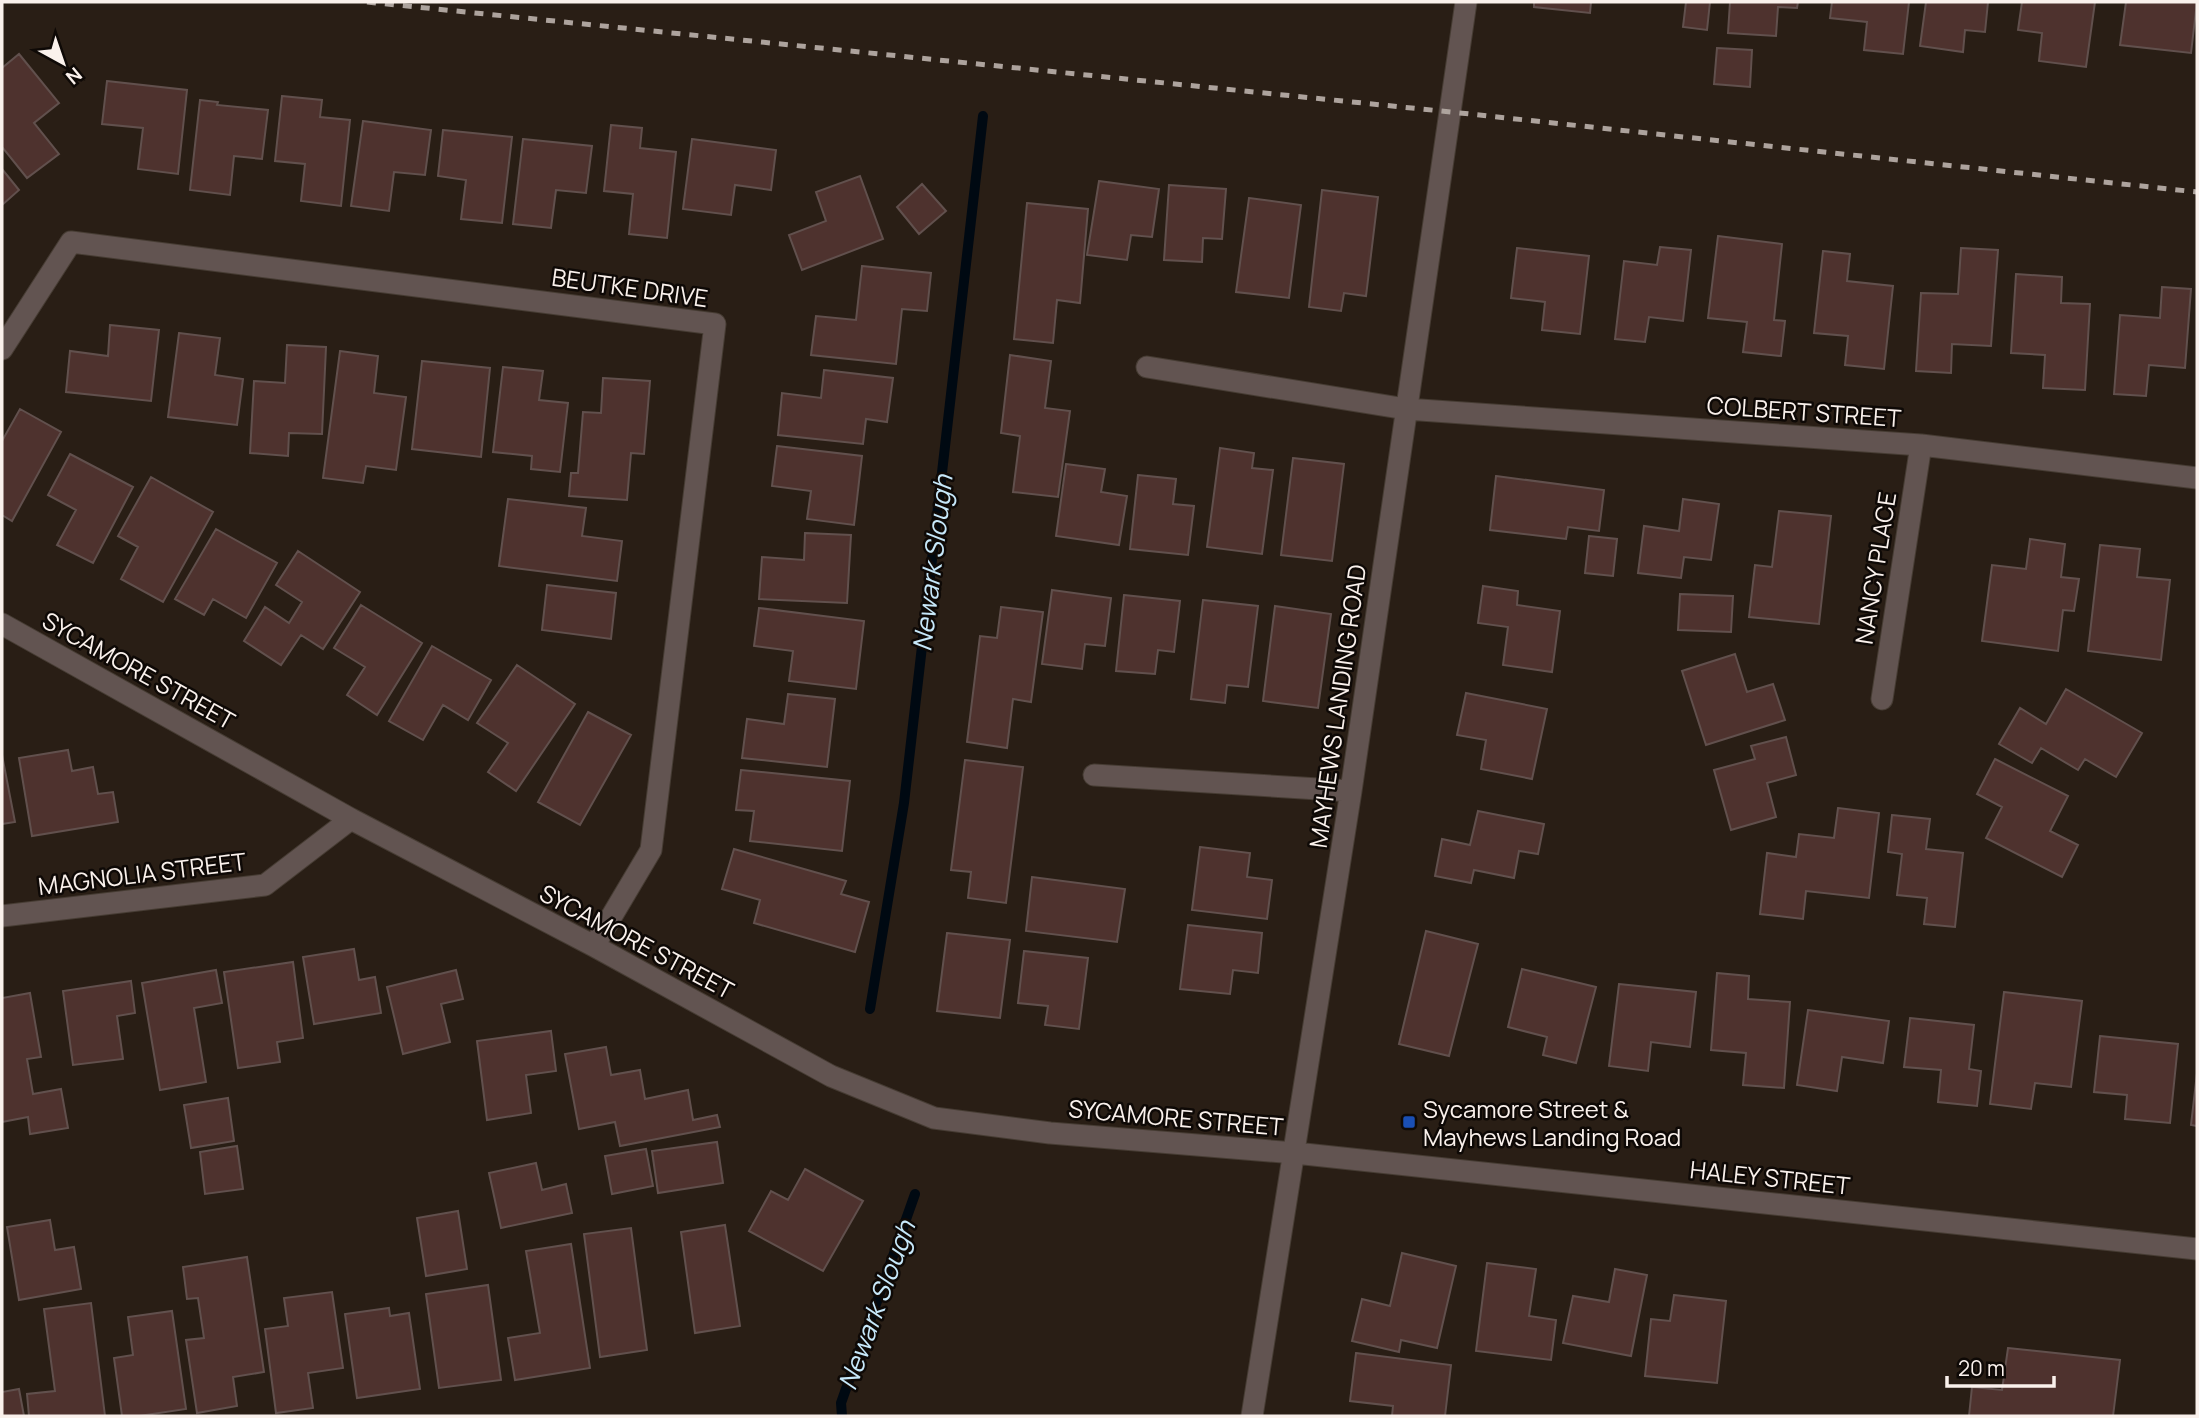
<svg xmlns="http://www.w3.org/2000/svg" width="2199" height="1418" viewBox="0 0 2199 1418" font-family="Manrope,sans-serif">
  <rect width="100%" height="100%" fill="#291e15"/>
  <g fill="none" stroke-linecap="round" stroke-linejoin="round">
    <path stroke="#000912" stroke-width="10" d="M870,1009L904,803L983,116
      M842,1416L841,1403L915,1194"/>
  </g>
  <path fill="#4e322e" stroke="#61504d" stroke-width="2" d="M1534,2H1591L1590,13L1534,7Z
    M1686,2H1710L1707,30L1683,27Z
    M1730,2H1798L1797,8L1778,7L1776,36L1728,33Z
    M1832,2H1909L1903,54L1864,50L1867,22L1830,18Z
    M1926,2H1988L1985,32L1965,30L1963,52L1920,46Z
    M2022,2H2095L2086,67L2039,61L2042,33L2018,30Z
    M2126,2H2197L2191,53L2120,45Z
    M1717,48L1752,50L1750,87L1714,84Z
    M19,54L59,103L34,123L59,154L27,178L2,147V68Z
    M107,81L187,90L178,174L138,169L143,128L102,124Z
    M282,96L322,100L320,117L350,120L341,206L301,201L305,164L275,161Z
    M200,100L218,102L217,105L268,110L262,159L234,156L230,195L190,190Z
    M363,121L431,130L425,175L394,172L389,211L351,206Z
    M611,125L642,128L640,148L676,152L667,238L629,234L633,194L604,191Z
    M443,130L512,137L502,223L461,219L466,180L438,176Z
    M523,139L592,146L586,193L556,190L551,228L513,224Z
    M692,139L776,150L771,190L735,185L731,215L683,209Z
    M2,169L19,190L2,205Z
    M860,176L883,239L802,270L789,235L826,221L816,192Z
    M1099,181L1159,189L1152,237L1131,235L1127,260L1087,255Z
    M922,184L946,211L919,234L897,207Z
    M1169,185L1226,189L1222,239L1203,238L1202,262L1164,260Z
    M1322,190L1378,197L1366,296L1344,293L1341,311L1309,307Z
    M1249,198L1301,205L1289,298L1236,292Z
    M1027,203L1088,209L1080,303L1057,300L1053,343L1014,339Z
    M1718,236L1782,244L1774,320L1785,321L1781,356L1743,352L1747,322L1708,318Z
    M1660,247L1691,250L1683,321L1649,317L1645,342L1615,339L1624,261L1657,265Z
    M1517,248L1589,256L1580,334L1542,330L1545,302L1511,298Z
    M1961,248L1998,250L1991,346L1952,344L1951,373L1916,371L1921,293L1958,294Z
    M1823,251L1850,254L1847,281L1893,286L1884,369L1845,365L1848,336L1814,333Z
    M862,266L931,273L927,311L902,309L896,364L811,355L816,316L856,320Z
    M2016,274L2062,277L2061,303L2090,304L2085,390L2043,388L2045,355L2011,353Z
    M2162,287L2191,289L2185,368L2149,365L2146,396L2114,394L2120,315L2160,318Z
    M110,325L159,330L151,401L66,392L70,351L108,356Z
    M179,333L220,338L215,375L243,379L237,425L168,417Z
    M287,345L326,347L322,434L289,433L288,456L250,453L254,381L285,383Z
    M340,351L378,356L374,393L406,397L396,470L366,466L363,483L323,478Z
    M1010,355L1051,361L1045,408L1070,411L1058,497L1013,492L1020,436L1001,433Z
    M422,361L490,368L481,457L412,449Z
    M503,367L543,371L539,400L568,403L560,472L531,469L532,456L493,452Z
    M824,370L893,378L887,422L866,419L863,444L778,435L782,393L821,398Z
    M603,378L650,381L644,454L631,453L627,500L569,496L571,473H578L583,412L601,413Z
    M20,409L61,432L12,521L2,515V441Z
    M777,446L862,456L854,525L807,519L811,491L772,486Z
    M1220,448L1254,453L1252,468L1273,470L1262,554L1207,547Z
    M70,454L133,487L93,563L57,545L76,510L48,495Z
    M1293,458L1344,464L1332,561L1281,555Z
    M1066,464L1105,469L1101,492L1127,496L1119,545L1056,536Z
    M1138,475L1176,479L1173,504L1194,506L1188,555L1130,549Z
    M1496,476L1604,490L1599,531L1568,527L1566,539L1490,530Z
    M151,477L213,512L163,602L121,579L138,547L118,536Z
    M508,499L586,508L582,536L622,541L617,581L499,566Z
    M1683,499L1719,504L1711,560L1684,557L1681,578L1638,573L1644,526L1679,531Z
    M1779,511L1831,516L1819,624L1749,617L1755,565L1772,567Z
    M216,529L277,563L246,618L213,599L204,615L175,599Z
    M805,533L851,535L847,603L759,599L762,557L804,560Z
    M1589,536L1617,539L1613,576L1585,573Z
    M2030,539L2065,544L2061,577L2079,579L2074,611L2063,610L2058,651L1982,641L1992,565L2026,569Z
    M2100,545L2140,549L2137,577L2170,580L2161,660L2088,651Z
    M298,551L360,592L323,649L301,635L281,665L244,641L265,607L289,623L302,602L276,585Z
    M547,585L616,593L611,639L542,630Z
    M1483,586L1518,591L1517,605L1560,611L1552,672L1503,665L1508,627L1478,623Z
    M1052,590L1111,598L1105,646L1085,644L1082,669L1042,664Z
    M1680,594L1733,596L1731,632L1678,630Z
    M1124,595L1180,601L1174,652L1158,650L1155,674L1116,671Z
    M1203,600L1258,606L1248,687L1227,685L1225,703L1191,699Z
    M361,605L422,643L377,715L347,695L365,667L334,648Z
    M1275,606L1331,614L1318,708L1263,701Z
    M1001,607L1043,612L1031,702L1013,699L1007,748L967,742L980,636L997,638Z
    M759,608L864,621L856,689L789,681L793,651L754,646Z
    M432,646L491,680L468,720L443,705L423,740L389,721Z
    M1735,654L1747,692L1773,684L1785,720L1706,745L1682,671Z
    M517,665L575,704L516,791L488,772L508,743L477,723Z
    M2066,689L2142,733L2116,777L2085,759L2078,770L2041,748L2032,763L1999,744L2020,708L2046,724Z
    M1466,693L1547,709L1532,779L1481,769L1486,740L1457,735Z
    M788,694L835,699L827,767L742,758L747,719L784,724Z
    M588,712L631,735L580,825L538,802Z
    M1786,737L1796,775L1767,783L1776,817L1731,830L1714,770L1755,759L1751,746Z
    M68,750L72,771L93,767L98,794L113,792L118,822L32,836L19,758Z
    M2,755L15,822L2,824Z
    M1995,759L2068,796L2050,831L2078,845L2062,877L1986,838L2002,807L1977,794Z
    M965,760L1023,767L1006,903L968,898L971,872L951,870Z
    M741,770L850,781L842,851L750,841L754,811L736,810Z
    M1838,808L1879,813L1869,898L1806,891L1803,919L1760,914L1767,853L1796,857L1799,834L1834,838Z
    M1478,811L1544,824L1538,854L1519,851L1514,878L1474,870L1471,883L1435,876L1442,839L1470,845Z
    M1892,815L1930,819L1926,849L1963,853L1955,927L1924,924L1927,898L1897,895L1902,854L1888,852Z
    M1200,847L1250,853L1247,877L1272,880L1267,919L1192,910Z
    M734,849L846,881L841,894L869,902L855,952L754,923L760,900L722,889Z
    M1032,877L1125,889L1117,942L1026,931Z
    M1188,925L1262,933L1258,973L1233,970L1230,994L1180,989Z
    M1426,931L1478,944L1449,1056L1399,1044Z
    M947,933L1010,940L1000,1018L937,1011Z
    M354,949L359,980L375,977L381,1013L314,1024L303,957Z
    M1024,951L1088,958L1079,1029L1045,1025L1048,1006L1018,1003Z
    M293,962L303,1038L277,1042L280,1062L238,1068L224,972Z
    M1522,969L1596,987L1576,1063L1543,1055L1547,1037L1508,1027Z
    M216,970L222,1003L194,1008L206,1082L160,1090L142,983Z
    M456,970L463,999L441,1004L450,1042L403,1054L387,987Z
    M1717,973L1749,976L1748,999L1790,1002L1784,1088L1743,1085L1746,1053L1711,1050Z
    M131,981L135,1013L117,1016L123,1059L73,1065L63,991Z
    M1619,984L1696,992L1690,1047L1651,1042L1648,1071L1609,1066Z
    M2004,992L2082,1001L2071,1087L2035,1083L2031,1109L1990,1104Z
    M30,993L41,1057L27,1059L33,1094L61,1089L68,1128L30,1134L28,1117L2,1122V998Z
    M1808,1010L1889,1021L1883,1063L1842,1057L1837,1091L1797,1085Z
    M1910,1018L1974,1025L1969,1069L1981,1071L1977,1106L1938,1102L1941,1070L1904,1067Z
    M551,1031L556,1071L526,1075L531,1113L487,1120L477,1041Z
    M2100,1036L2178,1044L2170,1123L2125,1119L2127,1095L2094,1092Z
    M606,1047L611,1075L640,1070L645,1099L688,1090L693,1120L717,1115L720,1127L620,1146L615,1122L579,1129L565,1054Z
    M2197,1073V1126L2191,1125Z
    M228,1098L234,1141L191,1148L184,1105Z
    M717,1142L723,1183L658,1193L652,1151Z
    M237,1146L243,1189L205,1194L200,1152Z
    M646,1149L653,1186L612,1194L605,1156Z
    M536,1163L542,1190L566,1184L572,1213L501,1228L489,1173Z
    M805,1169L863,1201L823,1271L749,1231L771,1191L788,1200Z
    M458,1211L467,1269L426,1276L417,1218Z
    M50,1220L55,1250L74,1247L81,1289L19,1300L7,1227Z
    M725,1225L740,1326L695,1333L681,1232Z
    M631,1228L647,1350L600,1357L584,1234Z
    M571,1244L590,1368L515,1380L508,1338L540,1333L526,1251Z
    M1402,1253L1456,1266L1437,1348L1401,1340L1399,1352L1352,1341L1362,1299L1390,1306Z
    M247,1257L264,1372L233,1377L237,1406L197,1413L186,1340L204,1338L198,1298L187,1299L183,1267Z
    M1487,1263L1536,1269L1529,1316L1556,1320L1551,1360L1476,1351Z
    M1615,1269L1647,1275L1631,1356L1563,1343L1573,1296L1609,1302Z
    M488,1285L501,1380L439,1388L426,1294Z
    M332,1292L343,1368L308,1373L313,1408L276,1413L265,1329L288,1326L284,1298Z
    M1674,1295L1726,1301L1717,1383L1645,1376L1651,1319L1670,1321Z
    M91,1303L105,1416H29L27,1394L55,1391L44,1309Z
    M389,1308L390,1316L409,1313L420,1389L357,1398L345,1314Z
    M172,1311L186,1409L139,1416H122L114,1358L133,1355L128,1317Z
    M2008,1348L2120,1360L2113,1416H1969L1972,1387L2002,1390Z
    M1356,1353L1451,1365L1445,1416H1392L1393,1406L1350,1401Z
    M19,1389L24,1416H2V1392Z"/>
  <g fill="none" stroke-linecap="round" stroke-linejoin="round">
    <g stroke="#463c33" stroke-width="23">
      <path id="minor" d="M2,349L71,242L715,324L651,850L594,946
        M1147,367L1406,409L1921,445L2197,478
        M2,624L351,819L594,946L831,1076L934,1118L1050,1133L1295,1153L2197,1249
        M1882,699L1921,445
        M1094,775L1351,791
        M2,916L265,885L351,819
        M1252,1416L1351,791L1466,2"/>
    </g>
    <use href="#minor" stroke="#625451" stroke-width="21"/>
    <path stroke="#ada39d" stroke-width="5" stroke-dasharray="9 9" stroke-linecap="butt" d="M367,2L1451,112L2197,192"/>
  </g>
  <rect fill="#1a4fb4" stroke="#0e0906" stroke-width="2.5" x="1402" y="1115" width="14" height="14" rx="3.5"/>
  <g text-anchor="middle" dominant-baseline="central" stroke-width="5" stroke-linejoin="round" paint-order="stroke">
    <g font-size="24" fill="#faf1ec" stroke="#0e0906">
      <text transform="translate(630 287) rotate(8)">BEUTKE DRIVE</text>
      <text transform="translate(1804 411) rotate(4)">COLBERT STREET</text>
      <text transform="translate(1875 568) rotate(-81)">NANCY PLACE</text>
      <text transform="translate(139 670) rotate(29)">SYCAMORE STREET</text>
      <text transform="translate(1337 706) rotate(-82)">MAYHEWS LANDING ROAD</text>
      <text transform="translate(142 873) rotate(-7)">MAGNOLIA STREET</text>
      <text transform="translate(637 941) rotate(28)">SYCAMORE STREET</text>
      <text transform="translate(1176 1117) rotate(5)">SYCAMORE STREET</text>
      <text transform="translate(1770 1177) rotate(6)">HALEY STREET</text>
    </g>
    <g font-size="24" fill="#faf1ec" stroke="#0e0906" text-anchor="start">
      <text x="1423" y="1108">Sycamore Street &amp;<tspan x="1423" dy="28">Mayhews Landing Road</tspan></text>
    </g>
    <g font-size="26" font-style="italic" fill="#c7e8fa" stroke="#0e0906">
      <text transform="translate(932 563) rotate(-83)">Newark Slough</text>
      <text transform="translate(876 1305) rotate(-70)">Newark Slough</text>
    </g>
  </g>
  <rect width="2199" height="1418" fill="none" stroke="#faf1ec" stroke-width="7"/>
  <g transform="translate(63 63) rotate(140)" stroke="#0e0906" stroke-width="5" paint-order="stroke">
  <path d="M0-5L12 26L0 18L-12 26Z" fill="#faf1ec"/>
  <text y="-10" font-size="19" font-weight="bold" text-anchor="middle" fill="#faf1ec">N</text>
  </g>
  <path d="M1947 1376v10h107v-10" fill="none" stroke="#faf1ec" stroke-width="3.5"/>
  <text x="1958" y="1376" font-size="21" fill="#faf1ec" stroke="#0e0906" stroke-width="5" paint-order="stroke">20 m</text>
</svg>
